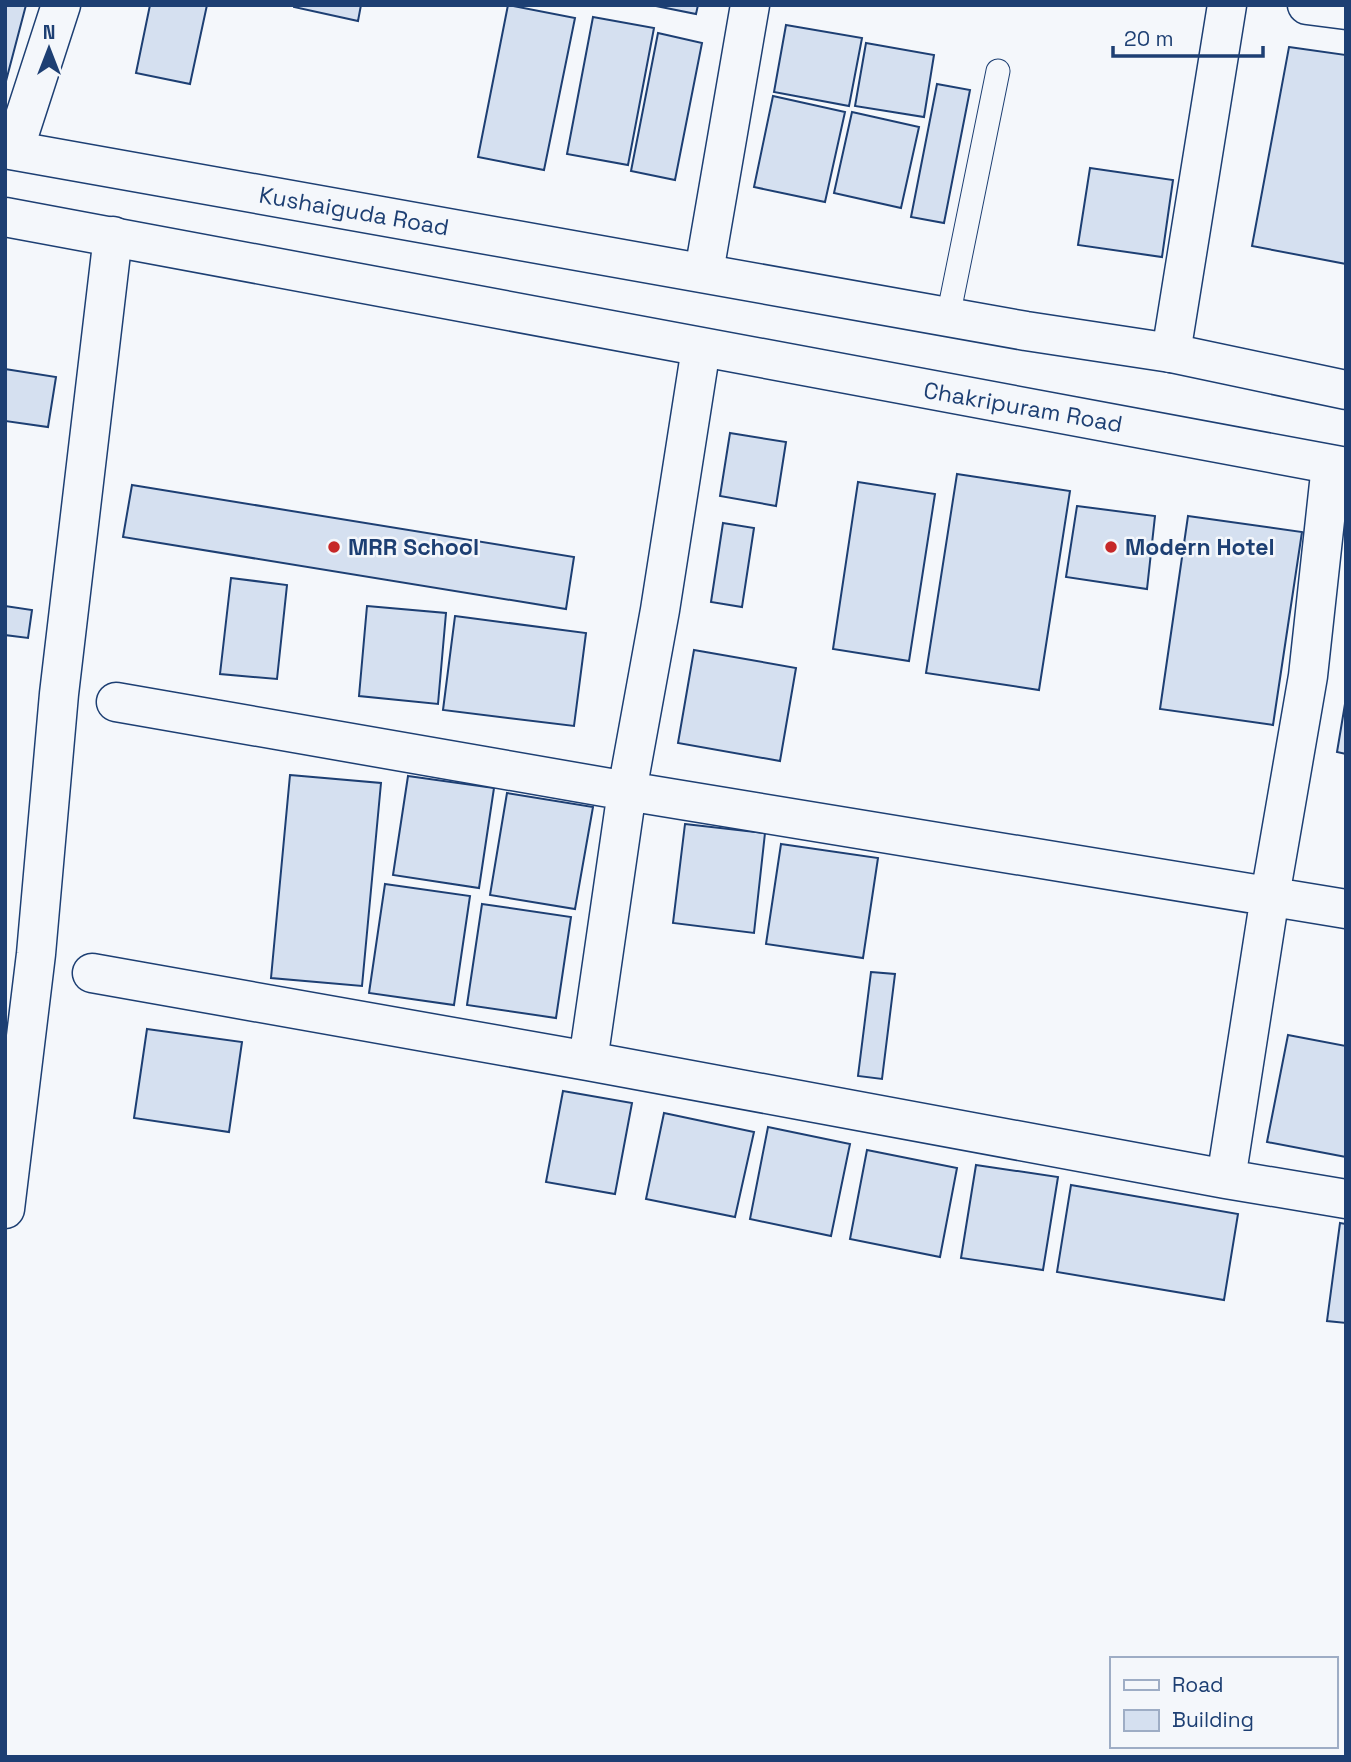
<svg xmlns="http://www.w3.org/2000/svg" width="1351" height="1762" viewBox="0 0 1351 1762" font-family="'Space Grotesk',sans-serif">
  <rect width="100%" height="100%" fill="#f4f7fb"/>
  <path fill="#d5e0f0" stroke="#1d3f73" stroke-width="2" d="M5,5H26L6,81H5Z
    M150,5H207L190,84L136,73Z
    M294,5H361L358,21L294,7Z
    M508,5L575,18L544,170L478,157Z
    M651,5H698L696,14Z
    M593,17L654,28L628,165L567,154Z
    M786,25L862,38L849,106L774,92Z
    M658,33L702,43L675,180L631,171Z
    M866,43L934,55L924,117L855,106Z
    M1289,47L1346,55V264L1252,246Z
    M937,84L970,90L944,223L911,217Z
    M773,96L845,112L825,202L754,187Z
    M852,112L919,127L901,208L834,193Z
    M1090,168L1173,180L1162,257L1078,245Z
    M5,369L56,377L48,427L5,421Z
    M730,433L786,442L776,506L720,496Z
    M957,474L1070,491L1039,690L926,673Z
    M858,482L935,494L909,661L833,649Z
    M132,485L574,557L566,609L123,537Z
    M1077,506L1155,516L1147,589L1066,577Z
    M1188,516L1302,532L1273,725L1160,709Z
    M723,523L754,528L742,607L711,602Z
    M231,578L287,585L277,679L220,674Z
    M5,606L32,610L28,638L5,635Z
    M367,606L446,613L438,704L359,696Z
    M455,616L586,633L574,726L443,710Z
    M694,650L796,668L780,761L678,743Z
    M1346,698V754L1337,752Z
    M290,775L381,783L362,986L271,978Z
    M408,776L494,788L479,888L393,875Z
    M507,793L593,807L575,909L490,895Z
    M685,824L765,833L754,933L673,923Z
    M781,844L878,858L863,958L766,944Z
    M385,884L470,896L454,1005L369,993Z
    M482,904L571,917L556,1018L467,1005Z
    M871,972L895,974L882,1079L858,1076Z
    M147,1029L242,1042L229,1132L134,1118Z
    M1288,1035L1346,1046V1157L1267,1142Z
    M563,1091L632,1103L615,1194L546,1182Z
    M664,1113L754,1132L735,1217L646,1199Z
    M768,1127L850,1144L831,1236L750,1219Z
    M867,1150L957,1168L940,1257L850,1239Z
    M976,1165L1058,1177L1043,1270L961,1258Z
    M1071,1185L1238,1214L1224,1300L1057,1272Z
    M1340,1223L1346,1224V1323L1327,1321Z"/>
  <g fill="none" stroke-linecap="round" stroke-linejoin="round">
    <g stroke="#1d3f73" stroke-width="25">
      <path id="service" d="M948,317L998,71"/>
    </g>
    <g stroke="#1d3f73" stroke-width="41">
      <path id="minor" d="M1307,5L1346,10
        M14,150L61,5
        M704,272L750,5
        M1171,353L1227,5
        M116,702L627,791L1346,909
        M92,973L588,1061L1226,1179L1346,1199
        M588,1061L627,791L660,610L701,348
        M1226,1179L1270,896L1308,676L1331,465
        M5,1209L36,954L59,694L113,236"/>
    </g>
    <g stroke="#1d3f73" stroke-width="41">
      <path id="primary" d="M5,149L1026,331L1171,353L1346,390
        M5,217L1346,467"/>
    </g>
    <use href="#service" stroke="#f4f7fb" stroke-width="23"/>
    <use href="#minor" stroke="#f4f7fb" stroke-width="38"/>
    <use href="#primary" stroke="#f4f7fb" stroke-width="38"/>
  </g>
  <g fill="#c62828" stroke="#f4f7fb" stroke-width="2.5">
    <circle cx="334" cy="547" r="7"/>
    <circle cx="1111" cy="547" r="7"/>
  </g>
  <g text-anchor="middle" dominant-baseline="central" stroke-width="5" stroke-linejoin="round" paint-order="stroke">
    <g font-size="23" fill="#1d3f73" stroke="#f4f7fb">
      <text transform="translate(354 211) rotate(10)">Kushaiguda Road</text>
      <text transform="translate(1023 407) rotate(10)">Chakripuram Road</text>
    </g>
    <g font-size="23" font-weight="bold" fill="#1d3f73" stroke="#f4f7fb" text-anchor="start">
      <text x="348" y="547">MRR School</text>
      <text x="1125" y="547">Modern Hotel</text>
    </g>
  </g>
  <rect width="1351" height="1762" fill="none" stroke="#1d3f73" stroke-width="14"/>
  <rect x="1110" y="1657" width="228" height="91" fill="#f4f7fb" stroke="#9eadc5" stroke-width="2"/>
  <rect x="1124" y="1680" width="35" height="10" fill="#f4f7fb" stroke="#9eadc5" stroke-width="2"/>
  <text x="1172" y="1692" font-size="21" fill="#1d3f73">Road</text>
  <rect x="1124" y="1710" width="35" height="21" fill="#d5e0f0" stroke="#9eadc5" stroke-width="2"/>
  <text x="1172" y="1727" font-size="21" fill="#1d3f73">Building</text>
  <g transform="translate(49 49)" stroke="#f4f7fb" stroke-width="5" paint-order="stroke">
  <path d="M0-5L12 26L0 18L-12 26Z" fill="#1d3f73"/>
  <text y="-10" font-size="19" font-weight="bold" text-anchor="middle" fill="#1d3f73">N</text>
  </g>
  <path d="M1113 46v10h150v-10" fill="none" stroke="#1d3f73" stroke-width="3.5"/>
  <text x="1124" y="46" font-size="21" fill="#1d3f73" stroke="#f4f7fb" stroke-width="5" paint-order="stroke">20 m</text>
</svg>
